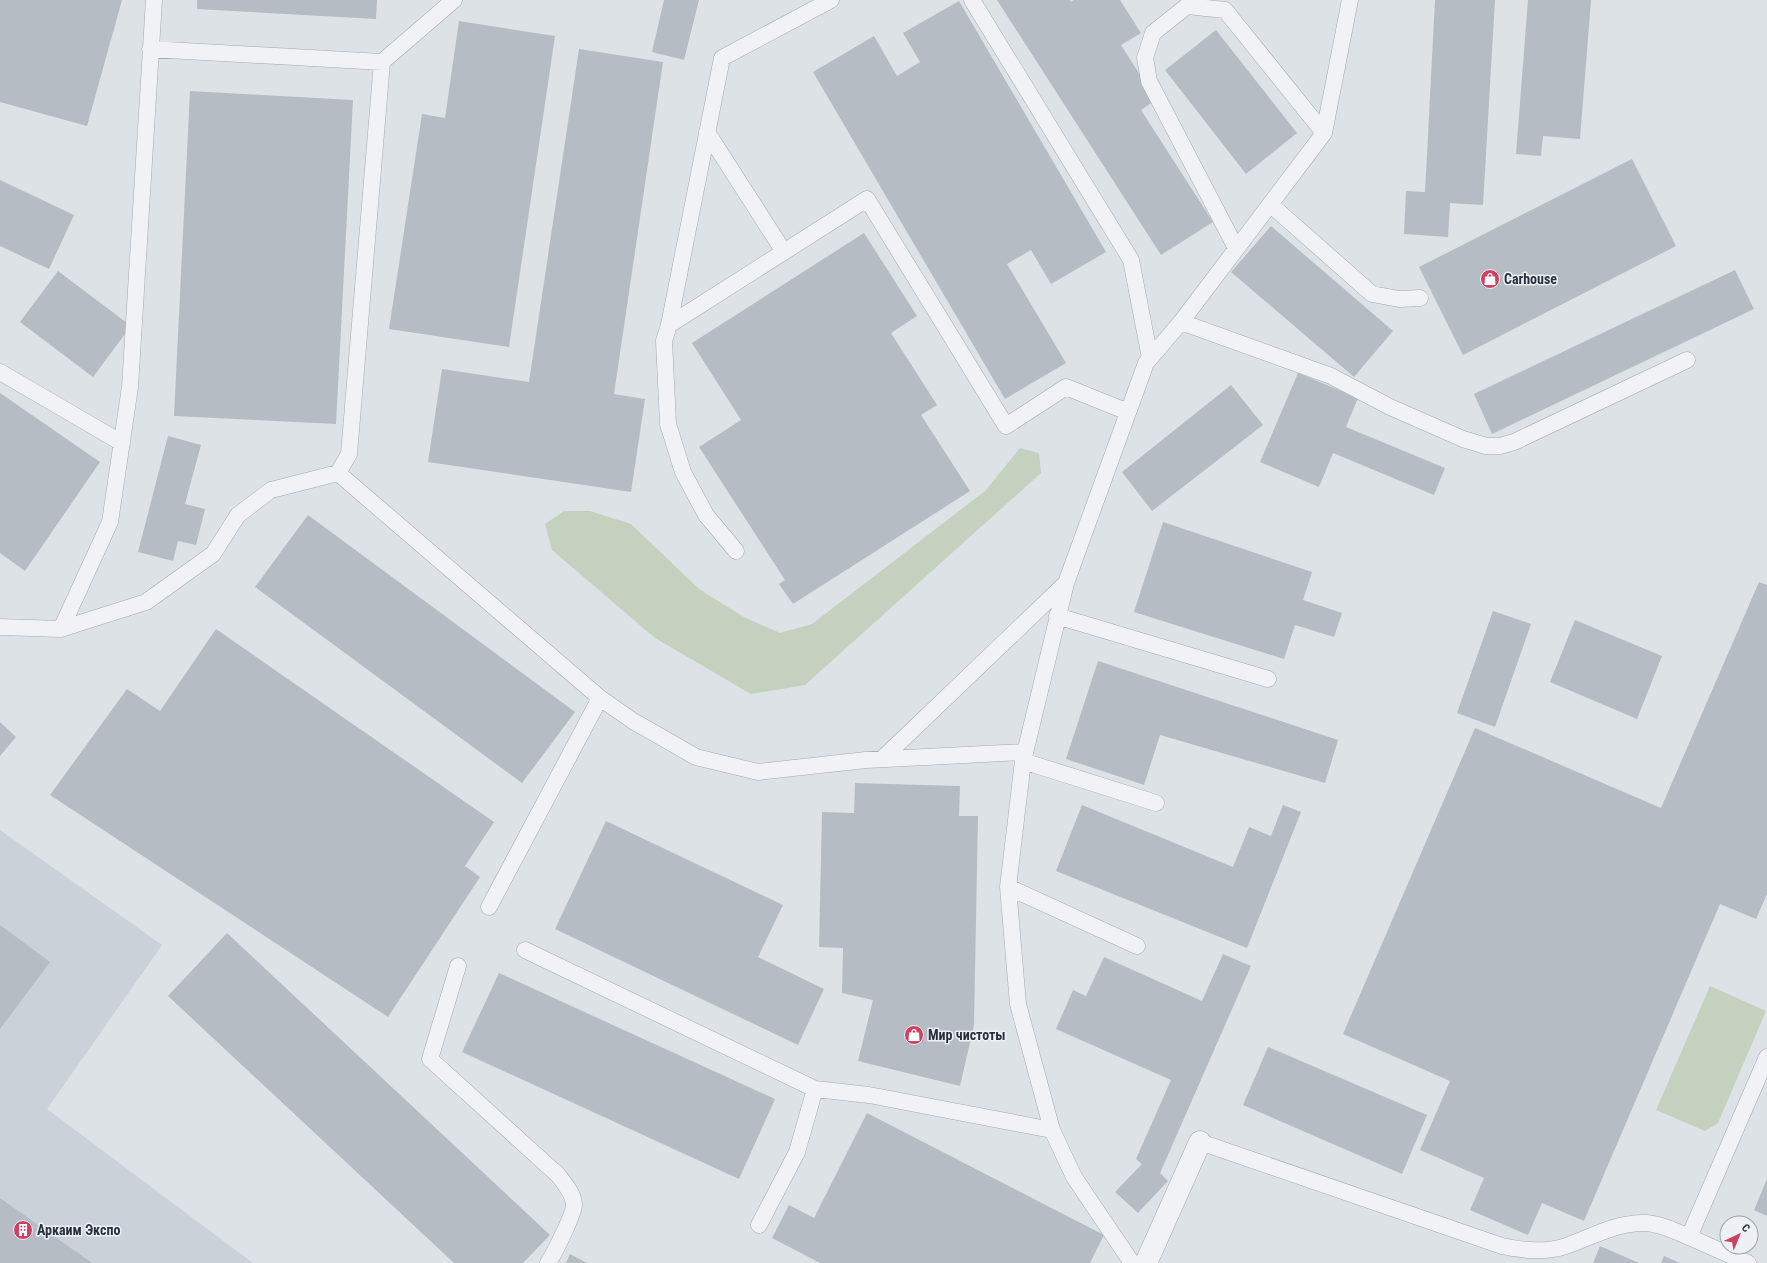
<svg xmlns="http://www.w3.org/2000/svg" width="1767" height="1263" viewBox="0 0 1767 1263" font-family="'Roboto Condensed',sans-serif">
  <rect width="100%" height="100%" fill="#dde2e7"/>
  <path fill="#cbd1d9" d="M0,830L162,945L47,1109L253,1263H0Z"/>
  <path fill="#c5d1bf" d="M1020,448L1039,453L1041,473L805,685L751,694L655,638L552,550L545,524L564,511H590L631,524L699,589L744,617L780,633L812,624L985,491Z
    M1710,986L1766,1011L1718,1123L1705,1131L1656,1110Z"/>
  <path fill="#b5bcc4" d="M0,0H122L87,126L0,102Z
    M197,0H377L376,19L197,9Z
    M664,0H699L684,60L652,52Z
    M997,0H1070L1071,2L1074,0H1120L1141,33L1121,45L1156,100L1141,110L1213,222L1161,255Z
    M1435,0H1495L1483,205L1450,203L1448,237L1404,234L1406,191L1425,192Z
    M1528,0H1591L1580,139L1543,136L1541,156L1516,154Z
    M959,1L1106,252L1051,284L1031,250L1007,264L1066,363L1005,399L813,72L874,36L897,76L920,62L903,33Z
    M459,21L555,36L509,347L389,329L422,114L445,118Z
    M1216,30L1297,133L1246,174L1165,70Z
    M579,49L663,62L614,394L645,399L631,492L428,462L442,369L529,382Z
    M190,91L353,100L336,424L174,416Z
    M1632,159L1676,246L1463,355L1419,267Z
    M0,180L74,215L49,269L0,246Z
    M1271,226L1393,331L1354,377L1231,272Z
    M864,233L917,316L891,333L937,405L921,415L970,491L793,604L779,584L785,580L699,447L741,420L692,343Z
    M1735,270L1754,309L1492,434L1474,394Z
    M58,271L131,326L93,377L20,322Z
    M1298,373L1358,398L1346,427L1445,468L1434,495L1333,453L1319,487L1260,462Z
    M1231,385L1263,425L1152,511L1122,472Z
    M0,393L100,462L25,571L0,553Z
    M168,436L201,445L185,504L205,509L196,545L178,541L173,561L138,552Z
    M308,515L575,712L522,783L255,587Z
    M1163,522L1312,572L1303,600L1342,613L1334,637L1295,625L1284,659L1134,612Z
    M1759,582L1767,585V894L1756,919L1720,904L1584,1221L1542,1203L1528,1235L1470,1210L1484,1178L1420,1150L1450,1081L1343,1034L1475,728L1661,808Z
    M1493,611L1531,624L1495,727L1457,713Z
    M1575,620L1662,656L1637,719L1550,682Z
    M216,629L494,822L465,866L480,877L388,1017L50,795L127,689L160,711Z
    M1098,661L1338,740L1325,783L1160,735L1144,785L1066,759Z
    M0,722L16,737L0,756Z
    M855,783L960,786L959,816H978L974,1025L960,1086L858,1061L873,1000L842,993L843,948L819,947L822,812L854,813Z
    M1082,805L1233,867L1249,827L1271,836L1283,805L1301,812L1247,948L1056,871Z
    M606,821L783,905L758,957L824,989L798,1045L555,929Z
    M0,925L50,962L0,1029Z
    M227,933L550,1235L523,1263H454L168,996Z
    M1223,954L1251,966L1160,1173L1168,1181L1138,1213L1115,1192L1142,1164L1136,1159L1171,1080L1056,1029L1073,990L1086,996L1104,957L1202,1001Z
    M499,973L775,1099L739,1179L462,1052Z
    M1268,1047L1427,1115L1402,1174L1243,1105Z
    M867,1113L1104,1235L1090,1263H820L772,1238L789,1205L814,1218Z
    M1767,1179V1216L1754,1210Z
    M0,1198L92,1263H0Z
    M1600,1246L1639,1263H1593Z
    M570,1254L587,1263H566Z
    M1664,1256L1680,1263H1661Z"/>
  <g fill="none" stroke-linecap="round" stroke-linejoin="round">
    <g stroke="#a3a9b1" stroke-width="17">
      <path id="service" d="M972,0L1131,260L1150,358
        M150,49L382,62
        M707,132L784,252
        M1270,204L1372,294L1399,299L1420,298
        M1236,248L1149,81L1145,58L1153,33L1187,6L1225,10L1324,133
        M1181,322L1331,376L1390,407L1463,439L1486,446H1500L1514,442L1687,360
        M669,325L867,199L1006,426L1066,387L1128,412
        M0,372L122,443
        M338,473L349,454L382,62L454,0
        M736,551L706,515L683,472L668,424L664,341L669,325L722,58L831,0
        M1057,616L1268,679
        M0,627L61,629L146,602L213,554L238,515L271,490L338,473L600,698L633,721L696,757L758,772L866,760L1025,752
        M61,629L110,522L130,387L154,0
        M882,759L1066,583
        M1023,761L1156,803
        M1008,887L1137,946
        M489,907L600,698
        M525,950L815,1089L869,1095L1052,1130
        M458,966L430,1059L558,1175C564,1183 574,1194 574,1205C574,1214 554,1254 548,1263
        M1200,1142L1502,1246C1524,1251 1545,1253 1566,1246C1592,1237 1617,1222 1646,1223C1661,1224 1675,1231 1689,1237L1767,1057
        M759,1225L797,1152L815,1089
        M1689,1237L1748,1263
        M1132,1263L1074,1177L1052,1130L1018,1004L1008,887L1023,761L1066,583L1146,363L1181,322L1324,133L1350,0"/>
    </g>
    <g stroke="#a3a9b1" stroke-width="23">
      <path id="tertiary" d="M1146,1263L1200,1142"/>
    </g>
    <use href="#service" stroke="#f0f2f6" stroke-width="16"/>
    <use href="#tertiary" stroke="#f0f2f6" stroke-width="22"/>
  </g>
  <defs>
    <g id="shop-disc" transform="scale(1)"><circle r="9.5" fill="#cd4262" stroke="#edf1f5"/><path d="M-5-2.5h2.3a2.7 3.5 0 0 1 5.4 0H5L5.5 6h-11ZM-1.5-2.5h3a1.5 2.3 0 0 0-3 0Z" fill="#fff"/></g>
    <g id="building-disc" transform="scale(1)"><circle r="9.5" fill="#cd4262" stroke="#edf1f5"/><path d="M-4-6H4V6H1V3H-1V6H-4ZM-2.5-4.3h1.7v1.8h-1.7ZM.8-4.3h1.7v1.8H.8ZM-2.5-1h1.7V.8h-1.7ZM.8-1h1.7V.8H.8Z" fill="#fff"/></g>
  </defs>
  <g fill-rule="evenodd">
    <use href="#shop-disc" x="1490" y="279"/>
    <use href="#shop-disc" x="914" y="1035"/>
    <use href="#building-disc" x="23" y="1230"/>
  </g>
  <g text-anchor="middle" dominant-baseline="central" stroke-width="3" stroke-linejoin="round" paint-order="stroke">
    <g font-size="14" font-weight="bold" fill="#27313e" stroke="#edf1f5" text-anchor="start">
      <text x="1504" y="279">Carhouse</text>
      <text x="928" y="1035">Мир чистоты</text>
      <text x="37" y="1230">Аркаим Экспо</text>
    </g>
  </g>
  <g transform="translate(1739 1235) rotate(44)"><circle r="19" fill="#edf1f5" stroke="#9ea4ac"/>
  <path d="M0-3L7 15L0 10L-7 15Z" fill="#cd4262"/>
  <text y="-6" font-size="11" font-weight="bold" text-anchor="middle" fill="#27313e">С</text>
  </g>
</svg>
